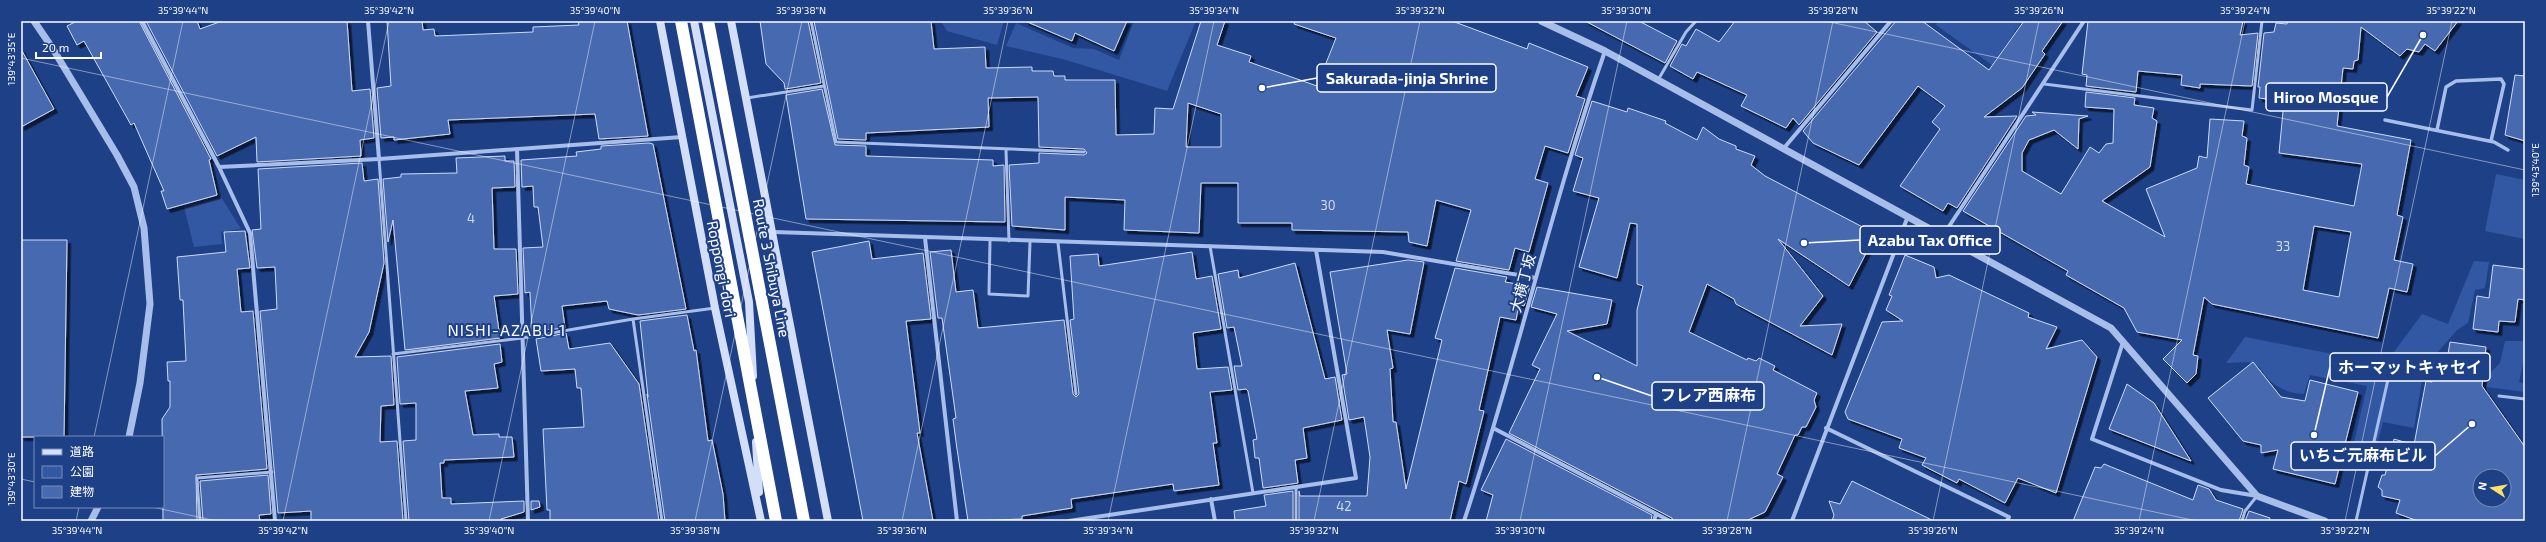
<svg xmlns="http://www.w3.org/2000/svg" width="2546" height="542" viewBox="0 0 2546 542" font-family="'Exo 2','Noto Sans JP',sans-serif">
  <defs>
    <filter id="shadow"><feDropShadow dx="3.5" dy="3.5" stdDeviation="0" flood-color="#0009"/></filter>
  </defs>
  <rect width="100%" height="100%" fill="#1e4086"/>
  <path fill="#3258a4" d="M941,21H1004L997,45L947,31Z
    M1134,21H1196L1167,91L1066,60L1006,46L1016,23L1073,48L1094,49L1119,60Z
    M1938,21H2022L1992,65L1936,25Z
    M2496,174L2525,180V239L2485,231Z
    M221,197L241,229L221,232L222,244L194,247L184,207Z
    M2474,261L2489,262L2485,288L2475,290L2468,323L2457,330L2424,368L2414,428L2383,422L2371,466L2350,460L2367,386L2310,375L2304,394C2280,394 2266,378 2250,362L2226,363L2245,337L2385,364L2422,314L2448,324Z
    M2505,341H2525V355L2519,382L2525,384V392L2486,387L2491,372L2500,363Z"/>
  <path fill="#4769af" stroke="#ccdbf8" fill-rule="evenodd" filter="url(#shadow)" d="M77,21H139L211,159L209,160L217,195L167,209L161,191H164L134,123L131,125L84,41L77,45L67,26Z
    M146,21H197L200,29L222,21H347L352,91L370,89L374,138L360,140L361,156L257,162L256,137L217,156Z
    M387,21H422L423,30L434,29L435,36L533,32V27L579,25L578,21H627L648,136L599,139L595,114L448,120L450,134L394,140V137L381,138L377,88L391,86Z
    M760,21H808L821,83L785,89L784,83L766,64Z
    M814,21H931L934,49L985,47L986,68L1032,67V71H1053L1054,76H1065V80H1115L1116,135L1154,134L1155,108L1173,109L1201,21H1225L1217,45L1251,56L1249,62L1317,86L1336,38L1294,24L1295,21H1452L1527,49L1529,43L1588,67L1576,96L1585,99L1568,153L1545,146L1535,179L1548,183L1529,252L1515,248L1509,270L1456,261L1471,210L1436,200L1427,246L1409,242L1408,232L1292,230V223H1238V183H1201L1199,233L1124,230L1125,200L1065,197V230L1012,226L1009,165L1039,163V153L1084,155L1087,153L1084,149L1039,147L1038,97L988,98L989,127L866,133V140L838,139ZM1188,103L1221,114V147H1186Z
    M1025,21H1127L1114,51L1075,33L1072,41Z
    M1585,21H1639L1677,41L1665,63Z
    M1735,21H1864L1877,32L1799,125L1793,118L1786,128L1741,106L1747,95L1697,72L1693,79L1670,66L1682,44L1686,46L1696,29L1719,42Z
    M1896,21H1922L1989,70L2024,21H2063L2042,51L2045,54L2022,88L1984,117L2017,116L1957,208L1948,203L1943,211L1900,186L1940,129L1932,122L1945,106L1918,86L1859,165L1813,143L1803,131Z
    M2088,21H2243L2240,35L2258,33L2252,86L2200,84V88L2181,85L2182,75L2138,71L2136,92L2086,86L2087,75L2082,74Z
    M2287,21H2458L2435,51L2425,44L2419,52L2407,49L2400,56L2361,27L2358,60L2354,61L2353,69L2343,68L2337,126L2411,140L2397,215L2403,217L2394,260L2413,264L2407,292L2389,288L2378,338L2212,304L2204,297L2193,355L2198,356L2196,374L2187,383L2163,359L2182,340L2137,332L2124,308L2066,275L2068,271L1963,211L2026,116L2036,115L2032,112L2088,116L2079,119L2078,149L2054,130L2029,140L2022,153V171L2061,194L2090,147L2099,153L2106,144L2113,143L2114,109L2085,107L2086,92L2135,98L2134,105L2154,108L2152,118L2157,121L2150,167L2102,201L2165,237L2146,189L2197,168L2199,156L2207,158L2210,119L2244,121L2242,136L2247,138L2244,165L2249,167L2246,184L2354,206L2362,164L2279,153L2284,101L2259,98L2260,87H2258L2264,33L2274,32L2276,23L2287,24ZM2314,226L2351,232L2339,297L2303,290Z
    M21,49L54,109L21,127Z
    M2515,75L2525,76V141L2505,135Z
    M822,89L835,145L866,146V156L993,160V166L1004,165L1005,222L806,219L786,95Z
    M1592,101L1627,112L1628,108L1666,121L1665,123L1697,140L1703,127L1719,139L1736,146V149L1755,156L1751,165L1765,176L1876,234L1849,286L1778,239L1823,296L1800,326L1842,324L1832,355L1736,304L1734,299L1707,284L1689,332L1747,360L1748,358L1756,361L1759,358L1775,366L1773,370L1817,393L1814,400L1816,407L1806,427H1802L1798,435H1795L1777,474L1783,477L1765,512L1746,521H1673L1672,518L1509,433L1540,369L1532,365L1557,314L1531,307L1537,287L1612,300L1607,324L1567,331L1637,366V310L1643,286L1637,284V224L1630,223L1617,278L1579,267L1599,198L1573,191L1583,158L1575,155Z
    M649,143L653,144L686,309L638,315L609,309L607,301L562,306L565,328L532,331L530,292L525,293L523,248L543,247L538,207H534L533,186L522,187L521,160L577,156L576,152L601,149V146Z
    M505,156V161H514L515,187L492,188L494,249H516L518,294L494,296L500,338L405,350L393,220L388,242L383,179L401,177V174L457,173L456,158Z
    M362,163L364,181L378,179L384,263L369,332L355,357L391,356L394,405L381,406L380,442L397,441L403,521H311V511L278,513L260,311L277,309L275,267L257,268L252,230L261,229L258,169Z
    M245,231L250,268L237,269L241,312L253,311L267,469L196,475L197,521H163L162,419L170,407V381H168L167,362L186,361L183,300H180L177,257L226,252L224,232Z
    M21,240H67L64,437H21Z
    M869,241L872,259L923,253L931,319L906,321L920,433H917L933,521H863L812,252Z
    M951,250L956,292L973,290L978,328L1064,320L1073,394L1076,397L1079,394L1070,320L1074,319L1070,256L1098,254L1099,266L1192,252L1196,279L1212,276L1221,329L1193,333L1197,369L1228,367L1232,390L1210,392L1217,443H1213L1219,485L1174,491L1173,484L1071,499L1072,508L1022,516V519L968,521L957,449L953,419L956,418L942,318H938L930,252Z
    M1905,255L1934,267L1936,278L1949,275L2029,313L2028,317L2057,327L2046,349L2082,340L2097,357L2056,493L2018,478L2005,503L1959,479L1957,483L1922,465L1926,458L1899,448L1902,439L1848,419L1845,412L1882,322L1903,321L1886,310L1892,296L1889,295Z
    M1408,260L1424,262L1410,334L1387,330L1393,368L1390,369L1393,422H1396L1406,489L1442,340L1435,338L1455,268L1507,277L1505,282L1530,286L1524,306L1519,304L1516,320L1500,317L1479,410L1484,411L1466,484L1459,481L1450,521H1299V491L1300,496H1367L1370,457L1364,417L1349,420L1342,375L1347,374L1330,272Z
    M1295,263L1325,379L1335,377L1342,420L1303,428L1307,458L1295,460L1298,483L1263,488L1259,458H1255L1253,440L1257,439L1248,391L1246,389L1238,390L1234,366H1242L1234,327L1227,328L1218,274L1238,270L1239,278Z
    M2493,265L2525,269V300L2518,299L2515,322L2499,321L2498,332L2473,329L2477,296L2489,298Z
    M687,315L694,351L696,350L708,441L712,440L723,494L725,521H665L647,394L648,397L640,321Z
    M566,333L569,349L610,343L639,384L659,521H550V510H547L543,429L584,427L581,388H577L575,369L541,371L536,339Z
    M2450,342L2486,347L2482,386L2525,447V521H2418L2396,513L2400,500L2382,496V490L2378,487L2382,475H2385L2394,439L2414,445L2426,381L2432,382L2435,354H2448ZM2480,476H2504V500H2480Z
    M500,344L502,362L494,364L498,388L465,391L473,435L499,434V437H512L514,457L444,460V463H440L442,498H451V504L524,501V512L501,519V521H409L403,441L416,440V403L400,404L397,357Z
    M2253,362L2281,397L2305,401L2310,380L2358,392L2335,484L2273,469L2278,450L2261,453V445L2243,441L2208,398Z
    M2127,384L2154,403L2191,461L2109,429Z
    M1506,439L1652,515L1651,521H1486L1493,495L1481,490Z
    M2104,464L2193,500L2198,485L2209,489L2216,500L2243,509L2239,521H2073L2095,467L2101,468Z
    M268,475L271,514L259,515L260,521H203L200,481Z
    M1852,481L1934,521H1832L1834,515L1829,501L1840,504Z
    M1293,491V521H1235L1234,511L1266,506L1264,495Z
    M531,501H539L540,507L531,510Z
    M2249,511L2270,518L2269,521H2245Z"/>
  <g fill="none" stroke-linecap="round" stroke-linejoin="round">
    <path stroke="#a7beea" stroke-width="3" d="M811,21L836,142L1084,152
      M1658,80L1686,32L1696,21
      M2044,84L2252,110L2262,21
      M747,98L824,86
      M1006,150L1009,241
      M379,159L406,521
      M990,241L989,294L1028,296L1030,242
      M1058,243L1076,394
      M1210,246L1253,493
      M633,319L715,308
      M393,354L522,338L633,319L662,521
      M2499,396L2525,399
      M1296,487V521
      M200,521L197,478L272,472
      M2242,521L2245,511L2257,496
      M2356,521L2389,375"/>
    <path stroke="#a7beea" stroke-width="3.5" d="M2385,120L2494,142L2508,150
      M2437,130L2446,87L2456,81L2501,79L2504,84L2491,141"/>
    <path stroke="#a7beea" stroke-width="4" d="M142,21L219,167L250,233L275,521
      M368,21L379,159
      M1784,148L1891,21
      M517,149L528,521
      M219,167L379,159L682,137
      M774,232L1383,252L1536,278
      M1944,234L2084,21
      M925,238L957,521
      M2123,342L2092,439L2221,490L2257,496
      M1826,428L2009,517L2007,521
      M1495,429L1670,521
      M1211,499L1215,521
      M1069,521L1356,478L1316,250
      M1464,521C1516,365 1551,206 1605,51
      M1654,521L1656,514
      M1792,521L1908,216"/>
    <path stroke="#a7beea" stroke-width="7" d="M34,21L53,49L117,155L134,187L144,228L150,304L140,383L129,437
      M1541,21L1605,51L2111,328L2257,496L2325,521
      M91,521L98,507"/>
    <path stroke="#d3def8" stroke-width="8" d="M660,21L715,308L761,521
      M694,21L749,302L753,376
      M731,21L828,521
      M756,442L759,492"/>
    <path stroke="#fff" stroke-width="12" d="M681,21L776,521
      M708,21L804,521"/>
  </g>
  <path fill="none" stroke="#fff" stroke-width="1" stroke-opacity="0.45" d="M1825,21L2525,170M21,58L2197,521M94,437L183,21M21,479L35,482M152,507L217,521M76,521L79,507M283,521L389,21M489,521L595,21M695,521L802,21M902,521L1008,21M1108,521L1214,21M1314,521L1420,21M1520,521L1627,21M1727,521L1833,21M1933,521L2039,21M2139,521L2245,21M2345,521L2452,21"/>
  <g text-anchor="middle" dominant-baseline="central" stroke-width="4" stroke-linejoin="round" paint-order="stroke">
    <g font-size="13" fill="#d1daeb">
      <text x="1328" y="205">30</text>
      <text x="471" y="218">4</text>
      <text x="2283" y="246">33</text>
      <text x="1344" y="506">42</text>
    </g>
    <g font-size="15" fill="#fff" stroke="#1e4086">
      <text transform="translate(772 268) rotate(79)">Route 3 Shibuya Line</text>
      <text transform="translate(722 269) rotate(79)">Roppongi-dori</text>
      <text transform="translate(1522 283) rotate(-75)">大横丁坂</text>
    </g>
    <g font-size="16" letter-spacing="1" fill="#fff" stroke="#1e4086">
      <text x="507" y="329">NISHI-AZABU 1</text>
    </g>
  </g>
  <path fill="none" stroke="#fff" stroke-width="1.5" d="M1262 88L1317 78M2423 35L2387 97M1804 243L1860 240M2314 435L2330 367M1597 377L1652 396M2472 424L2435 456"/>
  <g fill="#fff" stroke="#1e4086" stroke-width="1.5">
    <circle cx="1262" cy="88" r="4"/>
    <circle cx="2423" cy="35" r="4"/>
    <circle cx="1804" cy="243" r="4"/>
    <circle cx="2314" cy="435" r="4"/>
    <circle cx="1597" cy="377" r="4"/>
    <circle cx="2472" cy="424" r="4"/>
  </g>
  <g fill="#1e4086" stroke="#fff" stroke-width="1.5">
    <rect x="1317" y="64" width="179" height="28" rx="4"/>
    <rect x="2266" y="83" width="121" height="28" rx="4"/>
    <rect x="1860" y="226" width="140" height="28" rx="4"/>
    <rect x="2330" y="353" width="160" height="28" rx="4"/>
    <rect x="1652" y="382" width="112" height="28" rx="4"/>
    <rect x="2291" y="442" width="144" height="28" rx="4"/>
  </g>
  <g font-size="16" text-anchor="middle" font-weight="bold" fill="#fff">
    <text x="1407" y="84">Sakurada-jinja Shrine</text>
    <text x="2326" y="103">Hiroo Mosque</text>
    <text x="1930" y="246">Azabu Tax Office</text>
    <text x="2410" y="373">ホーマットキャセイ</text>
    <text x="1708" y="401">フレア西麻布</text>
    <text x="2363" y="461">いちご元麻布ビル</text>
  </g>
  <rect width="2546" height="542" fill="none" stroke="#1e4086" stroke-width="44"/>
  <rect x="34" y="436" width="130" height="72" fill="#1e4086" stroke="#788cb6"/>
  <rect x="42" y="449" width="20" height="6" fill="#d3def8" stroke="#788cb6"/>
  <text x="70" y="456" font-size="12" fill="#ffffff">道路</text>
  <rect x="42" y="466" width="20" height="12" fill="#3258a4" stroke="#788cb6"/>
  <text x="70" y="476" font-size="12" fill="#ffffff">公園</text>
  <rect x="42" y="486" width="20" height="12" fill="#4769af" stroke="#788cb6"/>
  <text x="70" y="496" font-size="12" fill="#ffffff">建物</text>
  <g transform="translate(2492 488) rotate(282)"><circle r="19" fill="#1e4086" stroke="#788cb6"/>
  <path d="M0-3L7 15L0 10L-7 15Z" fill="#f9e066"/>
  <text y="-6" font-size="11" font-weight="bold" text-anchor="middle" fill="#ffffff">N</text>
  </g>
  <path d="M36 52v6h65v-6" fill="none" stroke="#ffffff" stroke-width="2"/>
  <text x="42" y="52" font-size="12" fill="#ffffff" stroke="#1e4086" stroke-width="3" paint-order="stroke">20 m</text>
  <rect x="22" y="22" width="2502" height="498" fill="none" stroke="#fff" stroke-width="1.5"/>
  <g font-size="10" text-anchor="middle" fill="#fff">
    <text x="183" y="14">35°39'44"N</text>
    <text x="389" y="14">35°39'42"N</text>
    <text x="595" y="14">35°39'40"N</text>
    <text x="801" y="14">35°39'38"N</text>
    <text x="1008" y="14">35°39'36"N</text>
    <text x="1214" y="14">35°39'34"N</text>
    <text x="1420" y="14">35°39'32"N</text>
    <text x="1626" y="14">35°39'30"N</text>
    <text x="1833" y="14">35°39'28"N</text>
    <text x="2039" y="14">35°39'26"N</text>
    <text x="2245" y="14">35°39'24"N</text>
    <text x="2451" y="14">35°39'22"N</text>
    <text transform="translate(11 59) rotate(-90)" y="4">139°43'35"E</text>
    <text transform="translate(2535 170) rotate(-90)" y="4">139°43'40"E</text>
    <text transform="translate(11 479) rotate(-90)" y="4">139°43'30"E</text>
    <text x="77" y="534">35°39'44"N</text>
    <text x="283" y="534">35°39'42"N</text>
    <text x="489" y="534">35°39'40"N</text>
    <text x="695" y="534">35°39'38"N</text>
    <text x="902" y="534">35°39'36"N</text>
    <text x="1108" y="534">35°39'34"N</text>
    <text x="1314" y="534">35°39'32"N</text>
    <text x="1520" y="534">35°39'30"N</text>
    <text x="1727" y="534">35°39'28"N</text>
    <text x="1933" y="534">35°39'26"N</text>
    <text x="2139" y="534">35°39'24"N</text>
    <text x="2345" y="534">35°39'22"N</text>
  </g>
</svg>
